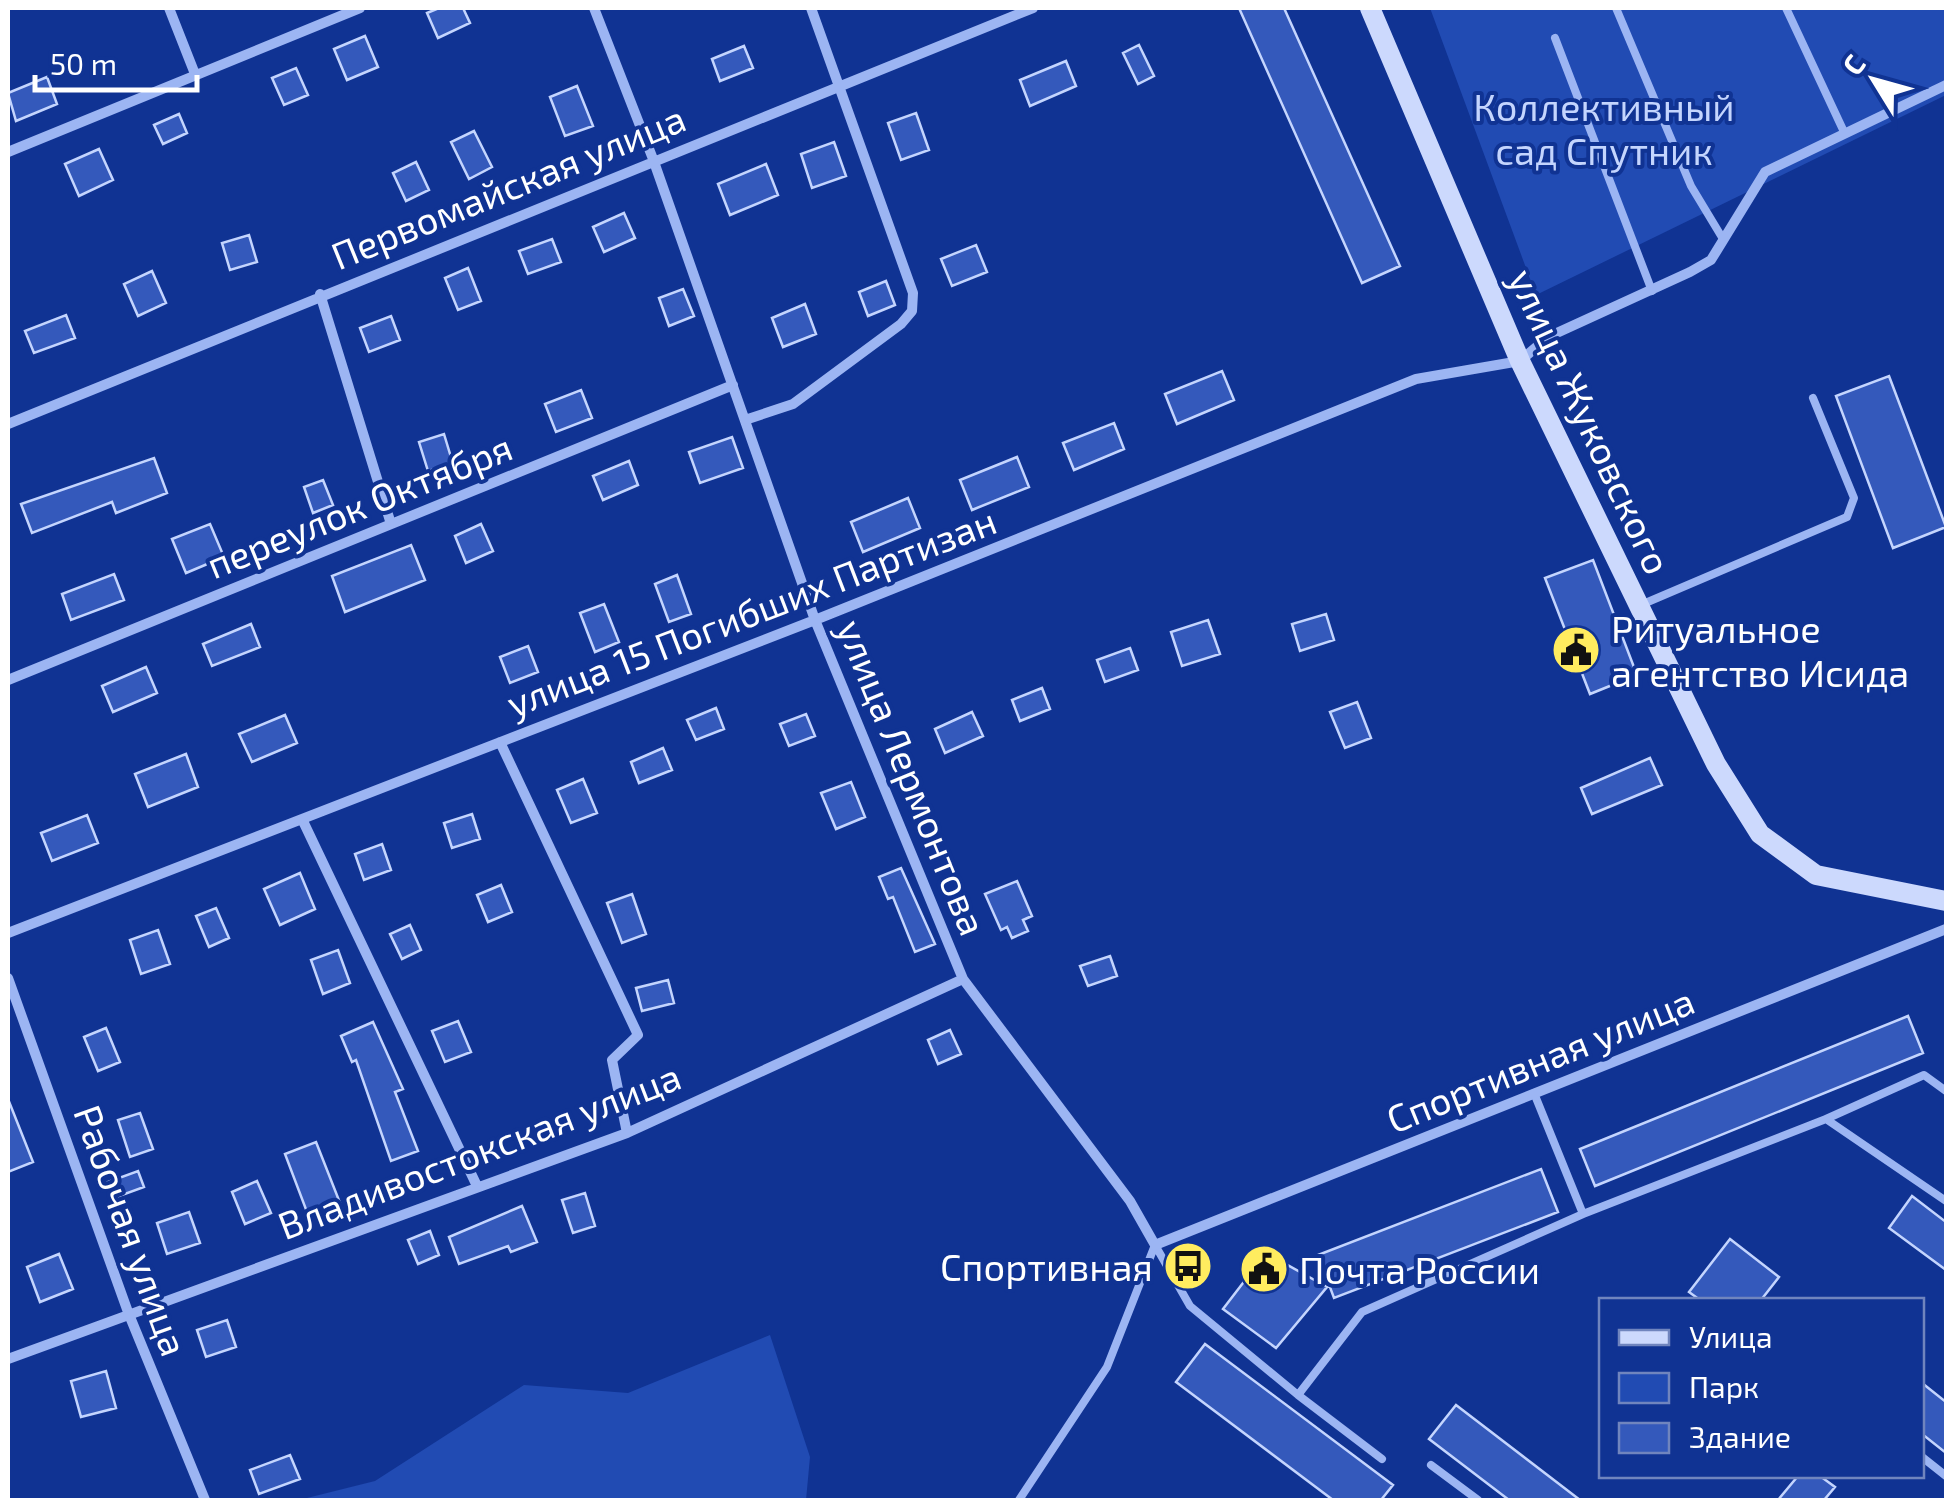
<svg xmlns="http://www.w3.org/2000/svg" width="1954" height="1508" viewBox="0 0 1954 1508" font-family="'Exo 2',sans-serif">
  <rect width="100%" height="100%" fill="#103393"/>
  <path fill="#214bb3" d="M1430,8H1946V95L1536,295Z
    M770,1335L810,1457L806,1500H299L375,1481L524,1385L628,1393Z"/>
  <path fill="#3459bb" stroke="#c4d5fe" stroke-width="2.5" d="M439,8H463L470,23L438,38L427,13Z
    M1239,8H1284L1400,266L1362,283Z
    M365,36L378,67L347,80L334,49Z
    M1139,45L1154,76L1138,84L1123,53Z
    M744,46L753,68L720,81L712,59Z
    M1066,61L1076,86L1030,106L1020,80Z
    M296,68L308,95L284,105L272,78Z
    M47,77L57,104L16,121L8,93Z
    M577,86L593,126L565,136L550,97Z
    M916,113L929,150L901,160L888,123Z
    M179,114L187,133L163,144L154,125Z
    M474,131L492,167L469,179L451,142Z
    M834,142L846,176L812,188L801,154Z
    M99,149L113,180L79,196L65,164Z
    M416,162L429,190L406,201L393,173Z
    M766,164L778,195L730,215L718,184Z
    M624,213L635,238L604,252L593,227Z
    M249,235L257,262L230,270L222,243Z
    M552,239L561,262L528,274L519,251Z
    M976,245L987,272L952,286L941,259Z
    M468,268L481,301L458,310L445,278Z
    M152,271L166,303L138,316L124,284Z
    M886,281L895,305L868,316L859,292Z
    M683,289L694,316L669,326L659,298Z
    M805,304L816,334L783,347L772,318Z
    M66,315L75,338L34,353L25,331Z
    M391,316L400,340L369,352L360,328Z
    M1222,371L1234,400L1177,424L1165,394Z
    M1889,376L1946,527L1893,548L1836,396Z
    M581,390L592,418L556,432L545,404Z
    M1114,423L1124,449L1074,470L1063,443Z
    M444,434L453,464L428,471L419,442Z
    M732,437L743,468L700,483L689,452Z
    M1017,457L1029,487L972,510L960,480Z
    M154,458L167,493L116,513L112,502L32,533L21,504Z
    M629,461L638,485L603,500L593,476Z
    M323,480L333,505L313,513L304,487Z
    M908,498L920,528L863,552L851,522Z
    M210,524L224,557L186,573L172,539Z
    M481,524L493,551L466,563L455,536Z
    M411,545L425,580L345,612L332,576Z
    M1593,560L1637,675L1590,694L1545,578Z
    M114,574L124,600L71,620L62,594Z
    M677,575L691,614L669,622L655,584Z
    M604,604L619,642L595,652L580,613Z
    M1326,614L1334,640L1300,651L1292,624Z
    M1208,620L1220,654L1182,666L1171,632Z
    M251,624L260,647L212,666L203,644Z
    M528,646L538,672L510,683L500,657Z
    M1130,648L1138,670L1105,682L1097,660Z
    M146,667L157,693L113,712L102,686Z
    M1042,688L1050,709L1020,721L1012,700Z
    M1357,702L1371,738L1345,748L1330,712Z
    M716,708L724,729L696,740L687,720Z
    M972,712L983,736L945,753L935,729Z
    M806,714L815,736L789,746L780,724Z
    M285,715L297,743L252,762L239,734Z
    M663,748L672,770L639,783L631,762Z
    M186,754L198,787L148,807L135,774Z
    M1650,758L1662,785L1592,814L1581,788Z
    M583,779L597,813L571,823L557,790Z
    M851,782L865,817L836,829L821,793Z
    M472,814L480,839L452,848L444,823Z
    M87,815L98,843L52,861L41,833Z
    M382,844L391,870L364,880L355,854Z
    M901,868L935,944L915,952L893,897L888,899L879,877Z
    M300,873L315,909L280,925L264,889Z
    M1017,881L1032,916L1023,920L1028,931L1012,938L1007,927L1001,930L985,894Z
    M501,885L512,912L488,922L477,895Z
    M632,894L646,934L622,943L607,903Z
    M216,908L229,938L209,947L196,916Z
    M410,925L421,950L402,959L390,934Z
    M158,930L170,964L141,974L130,940Z
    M338,950L350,983L323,994L311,960Z
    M1110,956L1117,976L1088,986L1080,966Z
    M668,980L674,1003L642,1011L636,988Z
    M1908,1016L1923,1053L1595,1186L1580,1149Z
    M458,1021L471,1052L445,1062L432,1031Z
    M373,1022L403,1089L395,1092L418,1151L391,1161L356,1060L352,1062L341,1036Z
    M106,1028L120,1062L98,1071L84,1037Z
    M950,1030L961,1054L938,1064L928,1040Z
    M8,1099L33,1162L8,1172Z
    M140,1113L153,1149L130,1157L118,1120Z
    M316,1142L342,1208L310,1220L285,1154Z
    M1541,1169L1558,1212L1334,1298L1318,1255Z
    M138,1171L144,1187L114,1198L108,1182Z
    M257,1181L271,1213L245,1224L232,1192Z
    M585,1193L595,1226L573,1233L562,1200Z
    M1912,1196L1946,1222V1270L1889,1228Z
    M522,1206L537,1242L511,1252L508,1246L459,1264L449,1237Z
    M189,1212L200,1243L167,1254L157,1223Z
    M430,1231L439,1255L418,1264L408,1240Z
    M1730,1239L1779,1277L1761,1300H1700L1689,1292Z
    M1266,1253L1327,1287L1276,1348L1223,1309Z
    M59,1254L73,1289L40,1302L27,1267Z
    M227,1320L236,1347L206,1357L197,1330Z
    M1205,1344L1393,1485L1381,1500H1333L1176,1382Z
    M106,1371L116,1408L81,1417L71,1381Z
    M1922,1383L1946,1402V1453L1922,1434Z
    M1456,1405L1580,1500H1509L1429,1439Z
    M290,1455L300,1479L259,1494L250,1470Z
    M1798,1476H1820L1835,1487L1824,1500H1778Z"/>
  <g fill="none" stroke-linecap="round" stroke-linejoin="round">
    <path stroke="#9cb5f3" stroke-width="8" d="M1616,8L1691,186L1723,239
      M1786,8L1845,134
      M1555,38L1652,291
      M1643,604L1847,517L1854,498L1813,398
      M1946,1091L1924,1075L1826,1119L1946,1201
      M1534,1093L1583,1214L1826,1119
      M1155,1245L1190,1306L1298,1395
      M1922,1457L1946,1476
      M1382,1459L1298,1395L1362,1312L1583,1214
      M1431,1465L1478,1500
      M1019,1500L1107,1367L1155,1245"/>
    <path stroke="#9cb5f3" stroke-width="10" d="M169,8L195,74
      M594,8L653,159L815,620L963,979L1130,1201L1155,1245L1946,929
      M8,152L360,8
      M320,294L391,524
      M745,420L793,404L901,324L912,311L913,293L811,8
      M8,424L1033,8
      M8,680L733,385
      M500,742L638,1035L612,1060L627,1133
      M302,819L477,1186
      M8,933L815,620L1416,379L1520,361L1548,337L1690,272L1711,260L1765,172L1946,85
      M8,978L128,1312L205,1500
      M8,1359L627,1133L963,979"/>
    <path stroke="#ccd9fd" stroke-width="20" d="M1370,8L1520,361L1716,764L1760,834L1816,875L1946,901"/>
  </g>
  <defs>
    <g id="civic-disc" transform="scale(2.5)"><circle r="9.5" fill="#ffec5f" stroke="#103393"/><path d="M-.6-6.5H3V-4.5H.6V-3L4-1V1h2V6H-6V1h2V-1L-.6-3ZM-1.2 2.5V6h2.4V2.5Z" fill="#111"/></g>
    <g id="bus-disc" transform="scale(2.5)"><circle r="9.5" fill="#ffec5f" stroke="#103393"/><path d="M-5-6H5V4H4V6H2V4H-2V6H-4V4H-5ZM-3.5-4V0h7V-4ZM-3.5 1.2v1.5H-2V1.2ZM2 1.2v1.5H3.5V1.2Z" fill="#111"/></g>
  </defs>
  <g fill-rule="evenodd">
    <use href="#civic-disc" x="1576" y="650"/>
    <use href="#bus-disc" x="1188" y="1266"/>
    <use href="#civic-disc" x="1264" y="1269"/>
  </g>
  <g text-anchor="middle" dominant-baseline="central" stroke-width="8" stroke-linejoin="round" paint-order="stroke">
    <g font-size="38" fill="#c4d5fe" stroke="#103393">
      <text x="1604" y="106">Коллективный<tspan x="1604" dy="44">сад Спутник</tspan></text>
    </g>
    <g font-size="38" fill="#fff" stroke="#103393">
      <text transform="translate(508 186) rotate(-22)">Первомайская улица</text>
      <text transform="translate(1591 421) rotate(65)">улица Жуковского</text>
      <text transform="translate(359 505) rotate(-22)">переулок Октября</text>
      <text transform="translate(751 611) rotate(-21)">улица 15 Погибших Партизан</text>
      <text transform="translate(913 777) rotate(68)">улица Лермонтова</text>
      <text transform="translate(1540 1059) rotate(-22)">Спортивная улица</text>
      <text transform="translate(479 1150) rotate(-21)">Владивостокская улица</text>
      <text transform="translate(132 1230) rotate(70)">Рабочая улица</text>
    </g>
    <g font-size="38" fill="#fff" stroke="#103393" text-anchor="start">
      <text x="1611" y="628">Ритуальное<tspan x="1611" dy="44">агентство Исида</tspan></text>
      <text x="1153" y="1266" text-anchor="end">Спортивная</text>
      <text x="1299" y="1269">Почта России</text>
    </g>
  </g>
  <rect width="1954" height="1508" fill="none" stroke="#ffffff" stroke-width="20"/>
  <rect x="1599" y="1298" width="325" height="180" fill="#103393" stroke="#7085be" stroke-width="2.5"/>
  <rect x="1619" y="1330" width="50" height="15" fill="#ccd9fd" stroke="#7085be" stroke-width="2.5"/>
  <text x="1689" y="1348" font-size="30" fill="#ffffff">Улица</text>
  <rect x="1619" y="1373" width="50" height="30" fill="#214bb3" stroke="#7085be" stroke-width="2.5"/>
  <text x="1689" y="1398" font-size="30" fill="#ffffff">Парк</text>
  <rect x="1619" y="1423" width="50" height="30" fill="#3459bb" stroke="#7085be" stroke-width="2.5"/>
  <text x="1689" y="1448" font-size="30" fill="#ffffff">Здание</text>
  <g transform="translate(1874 80) rotate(307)" stroke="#103393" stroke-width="8" paint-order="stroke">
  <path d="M0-8L18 38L0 25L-18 38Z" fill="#ffffff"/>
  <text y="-15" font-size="28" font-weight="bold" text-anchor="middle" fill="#ffffff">С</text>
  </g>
  <path d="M35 75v15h162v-15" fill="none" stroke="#ffffff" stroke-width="5"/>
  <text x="50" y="75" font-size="30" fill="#ffffff" stroke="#103393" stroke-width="8" paint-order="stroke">50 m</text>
</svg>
